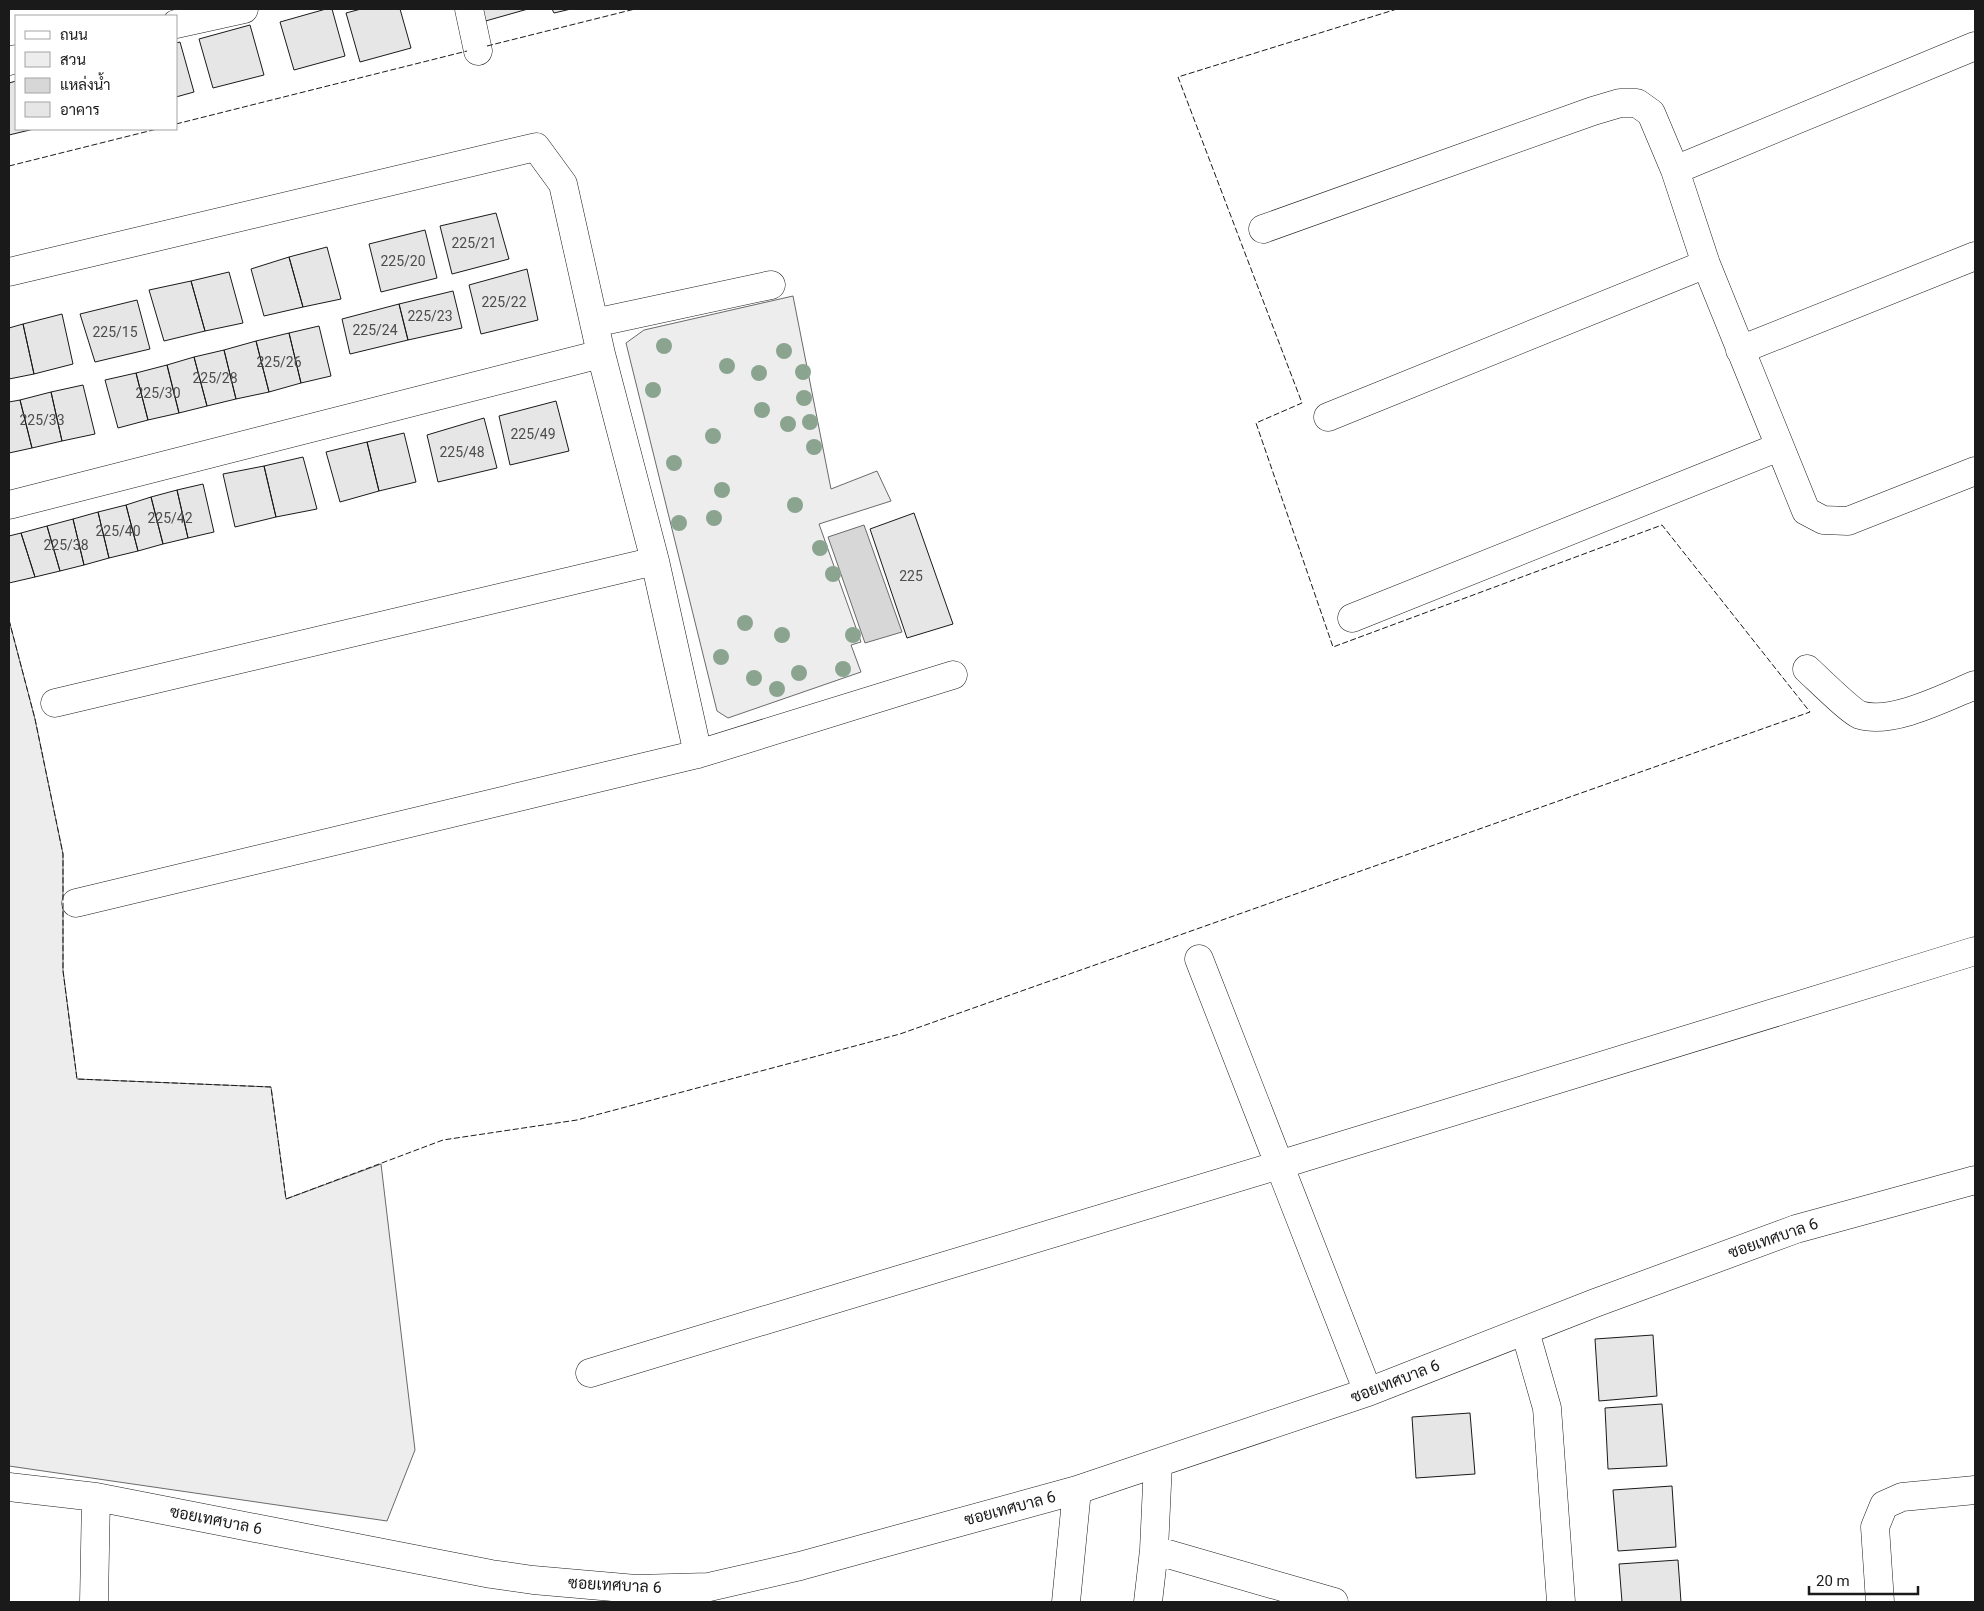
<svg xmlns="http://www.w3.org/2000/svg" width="1984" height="1611" viewBox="0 0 1984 1611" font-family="Roboto,Sarabun,sans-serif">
  <rect width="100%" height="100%" fill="#fff"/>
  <path fill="#ededed" stroke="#6a6a6a" d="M793,296L831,489L877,471L891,501L819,524L861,642L851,645L861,672L728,718L717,711L626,343L644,330Z
    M9,620L35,719L63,854V970L77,1079L271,1087L286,1199L381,1164L415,1450L387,1521L9,1466Z"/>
  <path fill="#d7d7d7" stroke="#6a6a6a" d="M864,525L902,632L865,643L828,537Z"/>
  <path fill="#e6e6e6" stroke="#1a1a1a" d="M326,9H332L345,56L294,70L280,22Z
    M361,9H400L411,48L360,62L346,13Z
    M478,9H528L482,22Z
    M552,9H571L554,13Z
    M250,25L264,75L213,88L199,39Z
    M180,42L194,92L176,97V43Z
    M16,81V129H34L9,135V83Z
    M496,213L509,259L452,274L440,226Z
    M425,230L437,278L381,292L369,244Z
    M327,247L341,299L303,307L289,257Z
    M289,257L303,307L264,316L251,269Z
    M527,269L538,320L481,334L469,285Z
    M229,272L243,323L205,331L191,281Z
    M191,281L205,331L164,341L149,290Z
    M453,291L462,328L408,340L399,304Z
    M137,300L150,349L95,362L80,314Z
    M399,304L408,340L350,354L342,319Z
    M62,314L73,364L34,374L23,324Z
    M23,324L34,374L9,379V328Z
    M319,326L331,376L301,383L289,333Z
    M289,333L301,383L269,392L256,341Z
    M256,341L269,392L236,399L224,350Z
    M224,350L236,399L207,406L194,357Z
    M194,357L207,406L179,413L167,365Z
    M167,365L179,413L148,420L136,373Z
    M136,373L148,420L118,428L105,380Z
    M83,385L95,434L62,441L51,392Z
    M51,392L62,441L32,448L20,400Z
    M20,400L32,448L9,453V402Z
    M556,401L569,451L510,465L499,416Z
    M484,418L497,468L438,482L427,435Z
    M404,433L416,482L379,491L367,442Z
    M367,442L379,491L340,502L326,452Z
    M303,457L317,509L276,517L264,466Z
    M264,466L276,517L235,527L223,474Z
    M203,484L214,532L188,538L177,490Z
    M177,490L188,538L163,544L151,497Z
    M151,497L163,544L138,551L126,505Z
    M126,505L138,551L109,558L98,512Z
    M98,512L109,558L84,565L73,519Z
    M914,513L953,624L907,638L870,529Z
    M73,519L84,565L60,571L47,526Z
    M47,526L60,571L35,577L21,533Z
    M21,533L35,577L9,583V536Z
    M1653,1335L1657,1396L1599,1401L1595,1339Z
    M1662,1404L1667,1466L1608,1469L1605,1408Z
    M1470,1413L1475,1474L1416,1478L1412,1417Z
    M1672,1486L1676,1547L1618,1551L1613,1490Z
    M1678,1560L1681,1602H1622L1619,1564Z"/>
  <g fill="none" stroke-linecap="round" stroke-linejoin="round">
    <g stroke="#1a1a1a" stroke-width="29">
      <path id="minor" d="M469,9L478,51
        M176,24L244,9
        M9,61L16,59
        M1675,170L1975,46
        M1263,229L1593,111L1620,103H1637L1651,113L1675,170L1706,264L1806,511L1823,520L1848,521L1975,471
        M9,272L536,147L563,184L601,354L655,561L698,754
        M594,323L771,285
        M1740,350L1975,256
        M1328,417L1706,264
        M9,505L601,354
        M1352,618L1779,447
        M1807,669C1817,678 1850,711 1860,715C1892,725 1946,697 1975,685
        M55,703L655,561
        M76,903L698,754L953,675
        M1199,959L1368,1392
        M1525,1331L1547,1408L1561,1602
        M590,1373L1279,1165L1975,951
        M1158,1463L1154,1550L1334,1602
        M9,1487L96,1497L491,1574L533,1580L636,1589L709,1587L800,1566L1077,1490L1368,1392L1595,1303L1796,1229L1975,1180
        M94,1602L96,1497
        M1066,1602L1077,1490
        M1148,1602L1154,1550
        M1880,1602L1875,1527L1884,1505L1902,1497L1975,1490"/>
    </g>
    <use href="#minor" stroke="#fff" stroke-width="28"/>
    <path stroke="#1a1a1a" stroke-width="1" stroke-dasharray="6 2.5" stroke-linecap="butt" d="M487,46L635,9
      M176,124L467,51
      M9,166L157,129
      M9,620L35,719L63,854V971L77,1079L271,1087L286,1199L443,1140L577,1120L900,1034L1810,712L1662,525L1333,647L1256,423L1302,403L1178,77L1397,9"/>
  </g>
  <g fill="#8aa48f">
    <circle cx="664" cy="346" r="8"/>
    <circle cx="784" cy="351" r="8"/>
    <circle cx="727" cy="366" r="8"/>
    <circle cx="803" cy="372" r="8"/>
    <circle cx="759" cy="373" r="8"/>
    <circle cx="653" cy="390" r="8"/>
    <circle cx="804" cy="398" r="8"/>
    <circle cx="762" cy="410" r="8"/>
    <circle cx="810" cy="422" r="8"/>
    <circle cx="788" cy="424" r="8"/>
    <circle cx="713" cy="436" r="8"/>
    <circle cx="814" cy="447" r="8"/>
    <circle cx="674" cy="463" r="8"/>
    <circle cx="722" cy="490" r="8"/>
    <circle cx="795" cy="505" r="8"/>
    <circle cx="714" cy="518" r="8"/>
    <circle cx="679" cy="523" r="8"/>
    <circle cx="820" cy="548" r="8"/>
    <circle cx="833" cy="574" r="8"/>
    <circle cx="745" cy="623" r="8"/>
    <circle cx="782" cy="635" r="8"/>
    <circle cx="853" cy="635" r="8"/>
    <circle cx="721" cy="657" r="8"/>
    <circle cx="843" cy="669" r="8"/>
    <circle cx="799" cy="673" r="8"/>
    <circle cx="754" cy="678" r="8"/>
    <circle cx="777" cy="689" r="8"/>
  </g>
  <g text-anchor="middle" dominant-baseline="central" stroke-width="4" stroke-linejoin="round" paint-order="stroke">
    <g font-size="14" fill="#4d4d4d">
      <text x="474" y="243">225/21</text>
      <text x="403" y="261">225/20</text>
      <text x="504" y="302">225/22</text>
      <text x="430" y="316">225/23</text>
      <text x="375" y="330">225/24</text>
      <text x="115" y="332">225/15</text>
      <text x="279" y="362">225/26</text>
      <text x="215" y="378">225/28</text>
      <text x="158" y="393">225/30</text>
      <text x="42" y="420">225/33</text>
      <text x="533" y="434">225/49</text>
      <text x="462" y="452">225/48</text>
      <text x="170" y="518">225/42</text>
      <text x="118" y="531">225/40</text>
      <text x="66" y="545">225/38</text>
      <text x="911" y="576">225</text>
    </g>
    <g font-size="16" fill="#1a1a1a" stroke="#fff">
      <text transform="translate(1773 1238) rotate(-19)">ซอยเทศบาล 6</text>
      <text transform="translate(1395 1381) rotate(-21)">ซอยเทศบาล 6</text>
      <text transform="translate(1010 1508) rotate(-15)">ซอยเทศบาล 6</text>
      <text transform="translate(216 1520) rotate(11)">ซอยเทศบาล 6</text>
      <text transform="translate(615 1585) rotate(3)">ซอยเทศบาล 6</text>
    </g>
  </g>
  <rect width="1984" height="1611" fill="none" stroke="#1a1a1a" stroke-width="20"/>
  <rect x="15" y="15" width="162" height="115" fill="#ffffff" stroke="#a3a3a3"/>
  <rect x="25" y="31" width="25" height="8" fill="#ffffff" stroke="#a3a3a3"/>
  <text x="60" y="40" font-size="15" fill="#1a1a1a">ถนน</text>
  <rect x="25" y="52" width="25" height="15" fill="#ededed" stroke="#a3a3a3"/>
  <text x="60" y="65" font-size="15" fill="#1a1a1a">สวน</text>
  <rect x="25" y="78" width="25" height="15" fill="#d7d7d7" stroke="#a3a3a3"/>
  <text x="60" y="90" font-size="15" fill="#1a1a1a">แหล่งน้ำ</text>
  <rect x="25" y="102" width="25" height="15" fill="#e6e6e6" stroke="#a3a3a3"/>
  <text x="60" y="115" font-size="15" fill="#1a1a1a">อาคาร</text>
  <path d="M1809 1586v8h109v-8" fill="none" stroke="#1a1a1a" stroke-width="2.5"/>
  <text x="1816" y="1586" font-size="15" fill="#1a1a1a" stroke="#ffffff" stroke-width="4" paint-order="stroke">20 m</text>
</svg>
